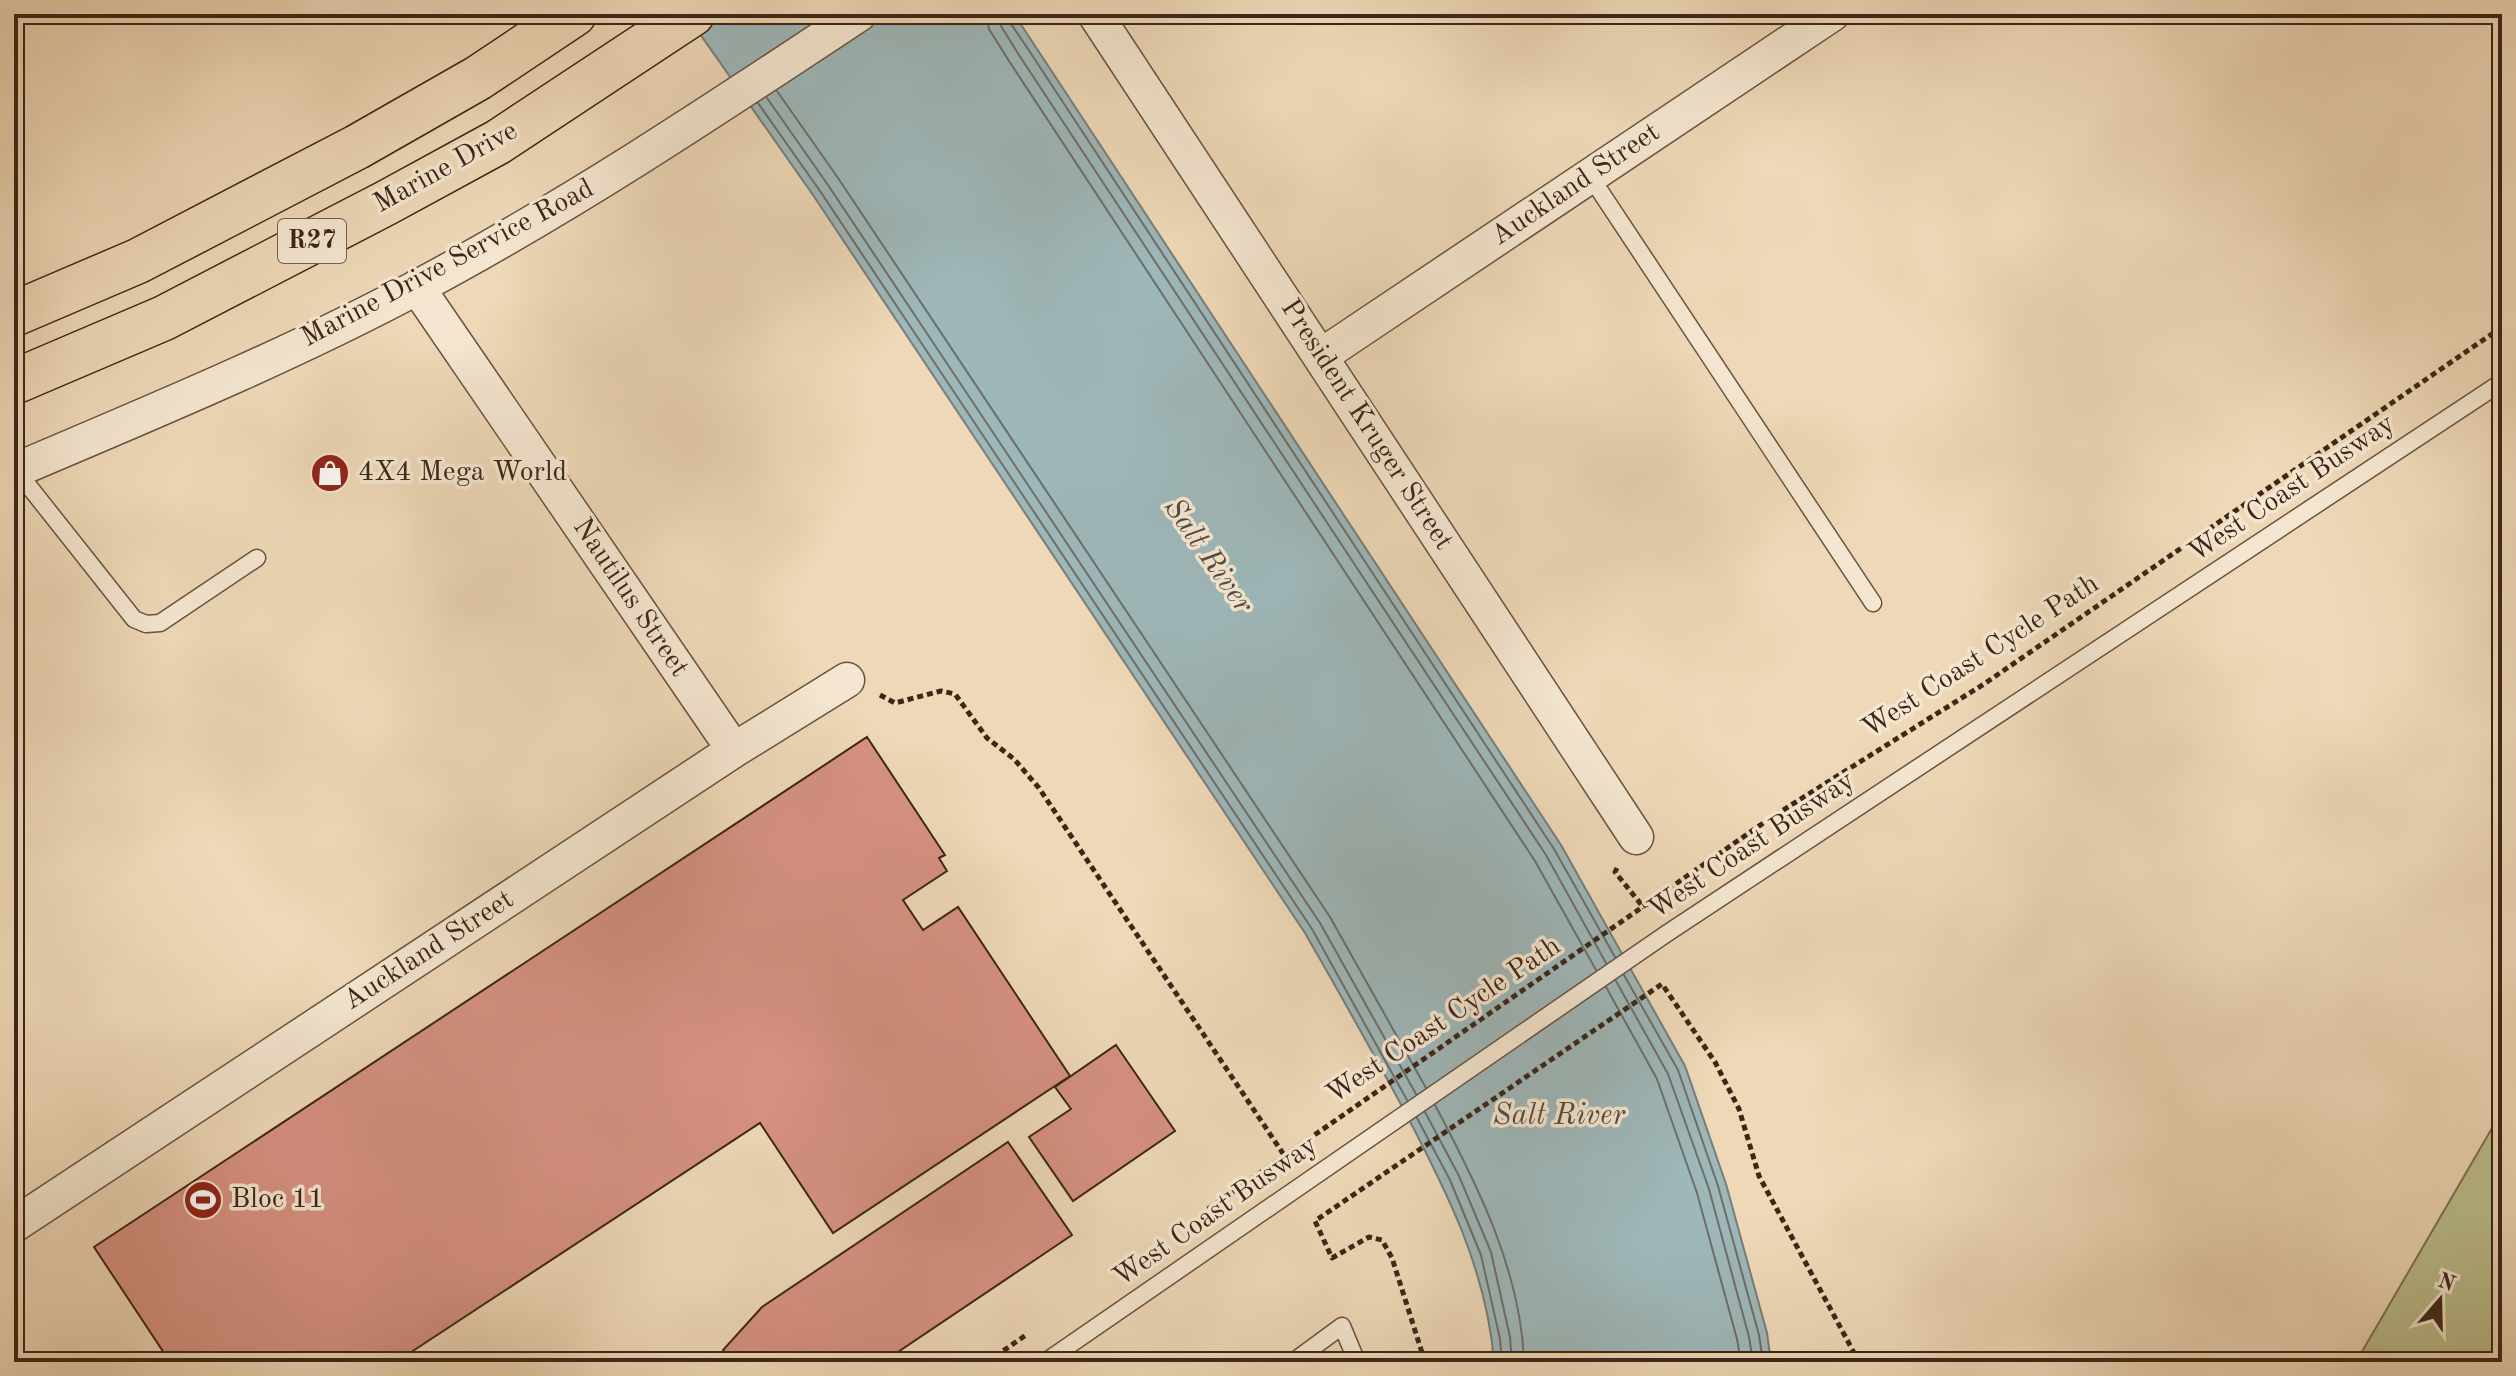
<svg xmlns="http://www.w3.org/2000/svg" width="2516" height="1376" viewBox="0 0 2516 1376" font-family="'Old Standard TT',serif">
  <rect width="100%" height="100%" fill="#eed8b7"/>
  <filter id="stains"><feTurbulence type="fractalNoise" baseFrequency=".0025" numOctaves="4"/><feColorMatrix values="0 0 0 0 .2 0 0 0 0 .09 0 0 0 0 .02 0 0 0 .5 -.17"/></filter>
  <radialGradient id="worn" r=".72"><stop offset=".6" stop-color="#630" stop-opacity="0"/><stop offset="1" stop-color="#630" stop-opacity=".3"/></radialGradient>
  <path fill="#bbbe8d" stroke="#7c7252" stroke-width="2" d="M2502,1111V1362H2356Z"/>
  <path fill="#9eb7b9" stroke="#777d79" stroke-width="2" d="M686,14H1014L1561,845L1685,1066L1726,1184L1767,1333L1771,1362H1494C1487,1270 1446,1190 1404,1110C1372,1051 1339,992 1305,933L813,195Z"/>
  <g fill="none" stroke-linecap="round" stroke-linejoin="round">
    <path stroke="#6d6e68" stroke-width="2" d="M986,14L989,29L1009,61L1535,861L1596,970
      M998,14L1001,26L1019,55L1546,855L1606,963
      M1008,14L1009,21L1028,49L1554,849L1615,957
      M777,91L838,178L1330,917L1426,1088
      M767,98L828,185L1320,923L1416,1094
      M758,103L820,191L1312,929L1407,1100
      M1624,975L1678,1070L1718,1186L1759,1335L1763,1362
      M1616,981L1668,1074L1709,1189L1749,1337L1753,1362
      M1606,987L1657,1079L1697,1193L1737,1339L1741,1362
      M1435,1105C1477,1184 1521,1271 1524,1362
      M1425,1112L1459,1176L1491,1252L1510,1337L1512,1362
      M1417,1118L1450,1180L1481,1255L1500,1339L1502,1362"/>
  </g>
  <path fill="#d69182" stroke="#3c2618" stroke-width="2" d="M867,737L945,855L939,858L947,871L903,900L923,930L958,907L1070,1076L833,1233L760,1123L396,1362H170L94,1247Z
    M1116,1045L1175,1131L1073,1201L1029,1137L1071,1109L1055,1087Z
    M1008,1142L1072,1235L883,1362H731L723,1350L762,1307Z"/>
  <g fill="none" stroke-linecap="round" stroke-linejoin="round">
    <g stroke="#685240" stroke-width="19">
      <path id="lane" d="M1590,176L1873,603
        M16,470L134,619L146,624L160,623L257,558
        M1045,1362L1666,934L2502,382
        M1293,1362L1342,1326L1357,1362"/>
    </g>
    <g stroke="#685240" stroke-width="37">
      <path id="street" d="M1095,14L1636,837
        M417,287L734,750
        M1321,356L1832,14
        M14,471C150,413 286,357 416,288C570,206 714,110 859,14
        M14,1225L734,750L847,680"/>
    </g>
    <g stroke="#3c2618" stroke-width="47">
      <path id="primary" d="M14,314L138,261L357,147L478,78L574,14
        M14,382L164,318L386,203L498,142L692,14"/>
    </g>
    <path stroke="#3c2618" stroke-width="5" stroke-dasharray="6 4" stroke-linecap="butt" d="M880,695L895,703L941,691L955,694L987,738L1014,759L1039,788L1284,1155
      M1617,868L1615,872L1644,908
      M1208,1209L1772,817L1984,684L2502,327
      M987,1362L1026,1335
      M1425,1362L1392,1258L1382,1240L1369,1237L1332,1258L1315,1221L1662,984L1715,1062L1739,1109L1759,1176L1859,1362"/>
    <use href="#lane" stroke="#f4e6d0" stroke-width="16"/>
    <use href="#street" stroke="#f4e6d0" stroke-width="34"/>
    <use href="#primary" stroke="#eed8b7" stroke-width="44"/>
  </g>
  <defs>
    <g id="shop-disc" transform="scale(2)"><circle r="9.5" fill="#8f2418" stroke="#f4e6d0"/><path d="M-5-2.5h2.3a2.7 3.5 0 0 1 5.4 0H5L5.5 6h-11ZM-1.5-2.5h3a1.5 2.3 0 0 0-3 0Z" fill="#fff"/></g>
    <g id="stadium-disc" transform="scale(2)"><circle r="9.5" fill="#8f2418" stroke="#f4e6d0"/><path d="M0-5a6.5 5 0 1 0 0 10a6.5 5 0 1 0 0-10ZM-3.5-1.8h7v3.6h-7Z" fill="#fff"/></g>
  </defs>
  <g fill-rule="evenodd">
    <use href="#shop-disc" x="330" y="473"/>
    <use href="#stadium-disc" x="203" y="1200"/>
  </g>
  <g text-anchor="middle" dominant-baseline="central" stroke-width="7" stroke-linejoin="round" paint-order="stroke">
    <rect fill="#f4e6d0" stroke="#73604f" stroke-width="2" x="278" y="219" width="68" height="44" rx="6"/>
    <g font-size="26" font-weight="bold" fill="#3c2618">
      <text x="312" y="241">R27</text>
    </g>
    <g font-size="28" fill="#3c2618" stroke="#f4e6d0">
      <text transform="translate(446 168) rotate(-29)">Marine Drive</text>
      <text transform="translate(1576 185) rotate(-34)">Auckland Street</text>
      <text transform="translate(448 264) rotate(-28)">Marine Drive Service Road</text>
      <text transform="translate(1366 425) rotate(57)">President Kruger Street</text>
      <text transform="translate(2292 489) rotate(-34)">West Coast Busway</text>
      <text transform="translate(630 598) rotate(56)">Nautilus Street</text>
      <text transform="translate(1981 657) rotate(-33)">West Coast Cycle Path</text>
      <text transform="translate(1752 846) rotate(-34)">West Coast Busway</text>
      <text transform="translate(429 951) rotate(-33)">Auckland Street</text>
      <text transform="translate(1444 1021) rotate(-34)">West Coast Cycle Path</text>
      <text transform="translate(1216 1212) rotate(-35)">West Coast Busway</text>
    </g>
    <g font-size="28" fill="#3c2618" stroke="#f4e6d0" text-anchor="start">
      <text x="358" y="473">4X4 Mega World</text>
      <text x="231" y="1200">Bloc 11</text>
    </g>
    <g font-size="30" font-style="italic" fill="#544a40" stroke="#f4e6d0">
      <text transform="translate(1208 556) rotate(55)">Salt River</text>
      <text x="1559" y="1116">Salt River</text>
    </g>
  </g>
  <rect width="2516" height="1376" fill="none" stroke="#eed8b7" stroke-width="48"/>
  <rect x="16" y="16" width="2484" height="1344" fill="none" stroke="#3c2618" stroke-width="4"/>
  <rect x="24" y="24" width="2468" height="1328" fill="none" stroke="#3c2618" stroke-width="2"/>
  <g transform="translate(2440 1300) rotate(20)" stroke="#f4e6d0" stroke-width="6" paint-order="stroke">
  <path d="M0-6L14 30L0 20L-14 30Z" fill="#3c2618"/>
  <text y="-12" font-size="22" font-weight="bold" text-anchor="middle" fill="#3c2618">N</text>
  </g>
  <rect width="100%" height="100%" filter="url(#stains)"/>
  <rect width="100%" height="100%" fill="url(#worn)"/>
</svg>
